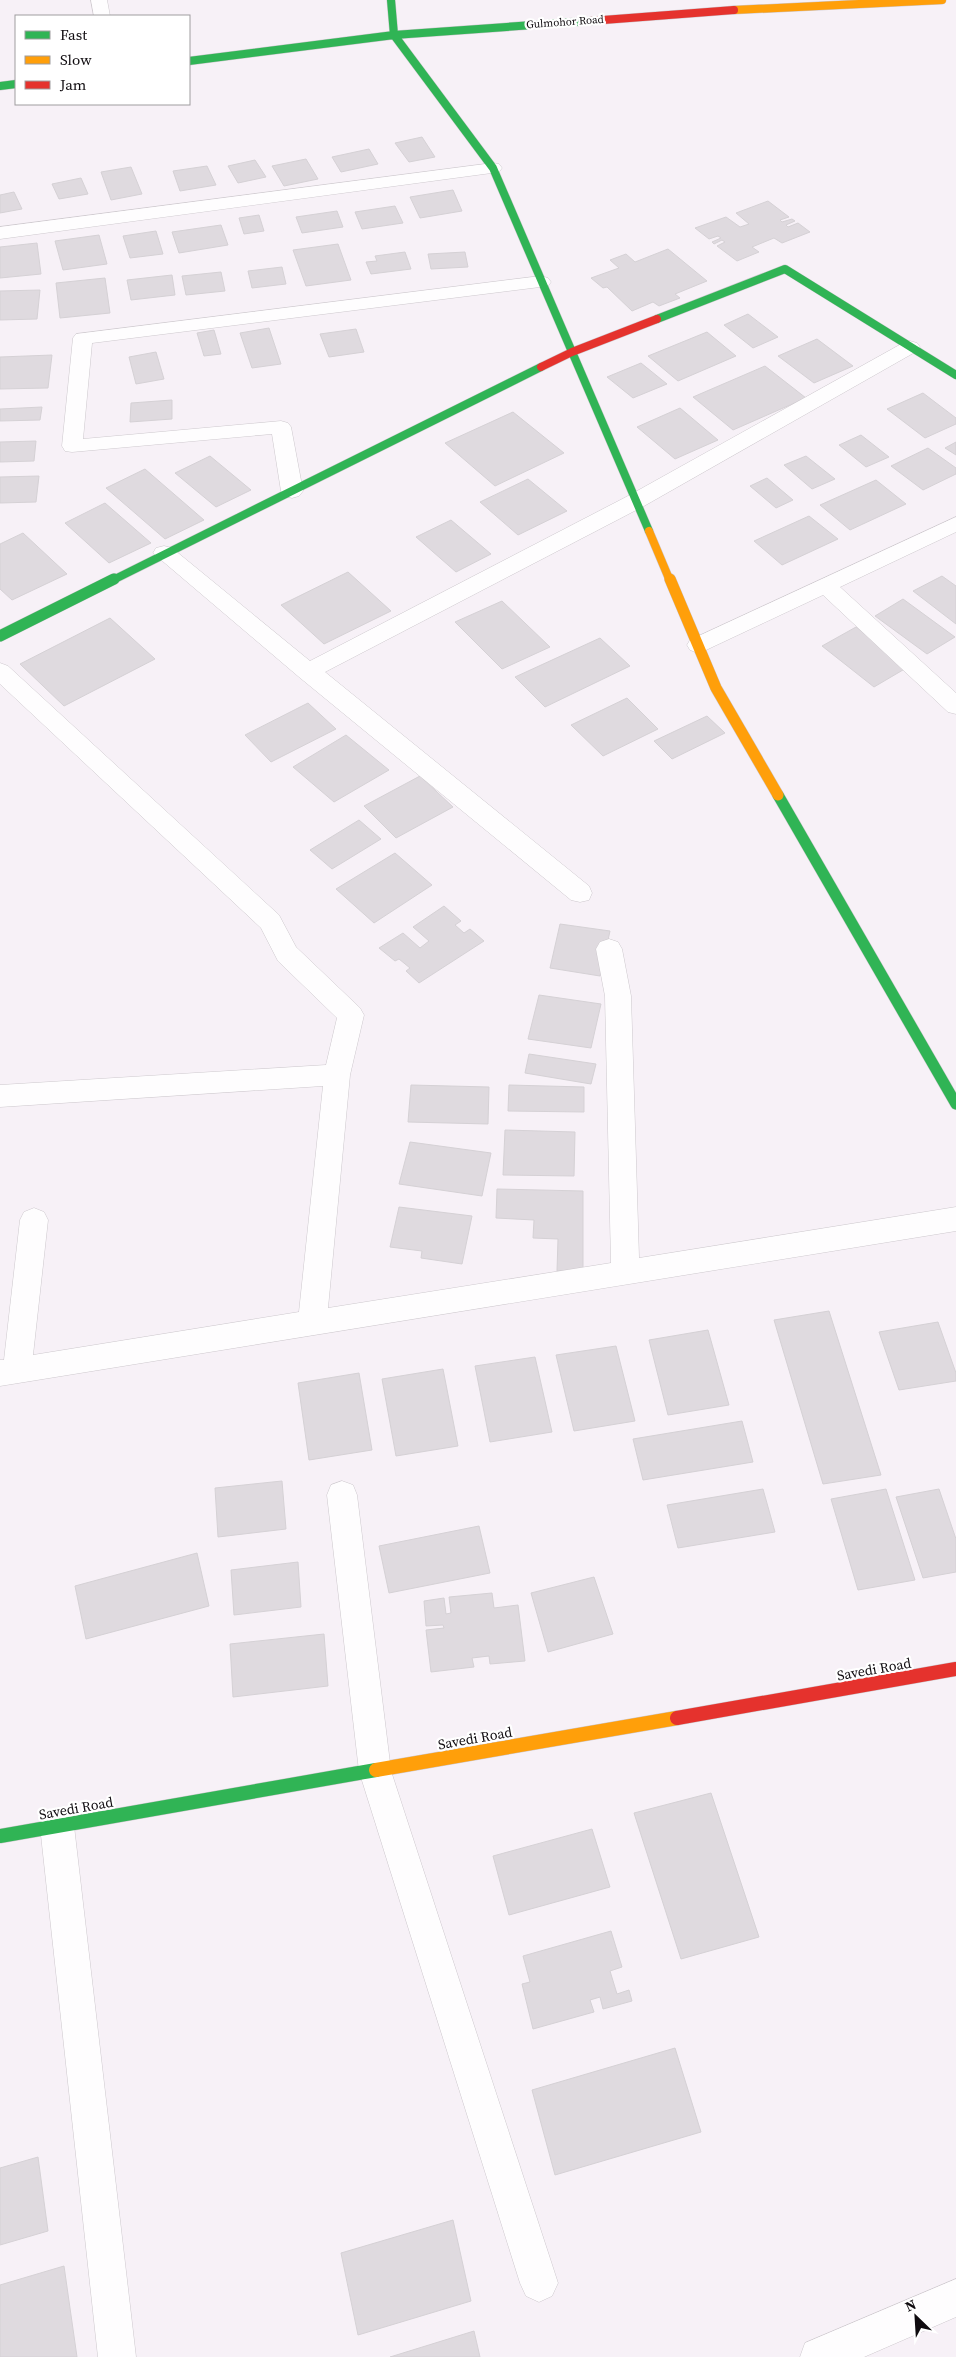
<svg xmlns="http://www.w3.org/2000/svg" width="956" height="2357" viewBox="0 0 956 2357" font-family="'Source Serif 4',serif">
  <rect width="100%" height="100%" fill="#f7f1f7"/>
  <path fill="#dfdadf" stroke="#d5d1d5" d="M422,137L435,157L409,162L395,143Z
    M369,149L378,164L341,172L332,157Z
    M306,159L318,179L284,186L272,166Z
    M255,160L266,177L238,183L228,166Z
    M207,166L216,185L180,191L173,171Z
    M131,167L142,194L111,200L101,172Z
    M81,178L88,194L59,199L52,184Z
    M453,190L462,211L420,218L410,197Z
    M14,192L22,209L0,213V195Z
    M768,201L789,217L780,220L782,222L792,219L795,221L786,225L788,227L798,223L810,232L782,243L774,238L752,247L759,252L737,261L717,246L725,242L722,240L714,244L712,242L721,238L718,236L709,239L695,228L726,217L740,227L749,224L736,213Z
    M395,206L403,223L362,229L355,212Z
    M337,211L343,227L302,233L296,217Z
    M259,215L264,231L244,234L239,218Z
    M221,225L228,245L179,253L172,232Z
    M156,231L163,254L130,258L123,236Z
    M99,235L107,264L63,270L55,241Z
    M37,243L41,274L0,278V247Z
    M338,244L351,280L306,286L293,250Z
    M668,249L707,281L675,294L680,298L659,306L653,302L632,311L607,287L603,288L591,278L619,268L610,260L626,254L635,262Z
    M405,252L411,269L371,274L366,262L377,261L375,256Z
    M465,252L468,267L431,269L428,254Z
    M282,267L286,284L252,288L248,271Z
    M221,272L225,291L186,295L182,276Z
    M172,275L175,295L131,300L127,280Z
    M105,278L110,313L60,318L56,283Z
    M40,290L37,319L0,320V291Z
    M748,314L778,337L753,348L724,325Z
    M269,328L281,364L252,368L240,333Z
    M356,329L364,352L329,357L320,334Z
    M214,330L221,354L204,356L197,333Z
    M707,332L736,356L678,381L648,356Z
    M817,339L853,366L814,383L778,356Z
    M156,352L164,379L136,384L129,357Z
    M52,355L48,388L0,389V357Z
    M641,363L667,384L633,398L607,377Z
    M765,366L806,398L733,430L693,397Z
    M923,393L956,418V424L925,438L887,409Z
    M172,400V419L130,422L131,403Z
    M42,407L40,420L0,421V409Z
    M680,408L718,440L675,459L637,427Z
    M513,412L564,453L495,486L445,443Z
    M861,435L889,457L866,467L839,445Z
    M36,441L34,461L0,462V442Z
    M956,442V455L945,448Z
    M928,448L956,468V474L923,490L891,466Z
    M210,456L251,490L216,507L175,473Z
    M806,456L835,479L812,489L784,465Z
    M145,469L204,520L165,539L106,488Z
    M39,476L36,502L0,503V477Z
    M767,478L793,500L776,508L750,486Z
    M528,479L567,511L518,535L480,502Z
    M876,480L906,504L850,530L820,505Z
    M105,503L151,543L109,563L65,523Z
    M809,516L838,539L782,565L754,541Z
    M451,520L491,554L456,572L416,537Z
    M23,533L67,574L12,600L0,589V544Z
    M348,572L391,611L324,644L281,605Z
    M942,576L956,586V624L913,591Z
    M903,599L955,637L927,654L875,616Z
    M502,601L550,647L502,669L455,622Z
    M110,618L155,659L64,706L20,664Z
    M856,627L908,667L874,687L822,646Z
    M600,638L630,666L545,707L515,677Z
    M627,698L658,729L603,756L571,725Z
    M308,703L336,729L271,762L245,735Z
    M707,716L725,733L672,759L654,741Z
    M346,735L389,770L334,802L293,767Z
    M420,776L453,807L396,838L364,806Z
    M359,820L381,839L332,869L310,850Z
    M395,853L432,885L374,923L336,889Z
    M444,906L461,921L455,925L464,933L470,929L484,941L419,983L406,971L410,968L399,959L395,961L379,948L403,933L420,948L429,941L413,927Z
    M560,924L610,931L600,976L550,968Z
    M539,995L601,1004L591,1048L528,1039Z
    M529,1054L596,1064L591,1084L525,1073Z
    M411,1085L489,1087L488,1124L408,1122Z
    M509,1085L584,1087V1112L508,1111Z
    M505,1130L575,1132L574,1176L503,1175Z
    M410,1142L491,1153L482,1196L399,1184Z
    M497,1189L583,1191V1271H557L558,1239L533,1238L534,1220L496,1218Z
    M399,1207L472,1216L462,1264L421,1258L422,1251L390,1247Z
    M829,1311L881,1475L823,1484L774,1320Z
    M938,1322L956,1373V1381L899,1390L879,1332Z
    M708,1330L729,1405L668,1415L649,1340Z
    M616,1346L635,1421L574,1431L556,1355Z
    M535,1357L552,1432L490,1442L475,1366Z
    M443,1369L458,1446L396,1456L382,1379Z
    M359,1373L372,1450L309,1460L298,1383Z
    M742,1421L753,1462L643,1480L633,1439Z
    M282,1481L286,1529L218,1537L215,1488Z
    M763,1489L775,1532L678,1548L667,1505Z
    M886,1489L915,1580L858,1590L831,1499Z
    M939,1489L956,1539V1572L923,1578L896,1497Z
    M479,1526L490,1573L389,1593L379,1546Z
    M197,1553L209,1606L86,1639L75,1586Z
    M298,1562L301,1607L234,1615L231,1570Z
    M594,1577L613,1634L548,1652L531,1593Z
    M492,1593L494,1608L518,1605L525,1661L490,1664L489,1656L472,1658L474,1667L431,1672L426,1630L444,1628L443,1625L426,1626L424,1601L444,1598L446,1614L451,1613L449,1597Z
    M324,1634L328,1686L233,1697L230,1644Z
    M711,1793L759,1937L681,1959L634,1813Z
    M592,1829L610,1887L509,1915L493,1856Z
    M611,1931L622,1967L610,1971L617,1994L629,1990L632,2001L603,2009L600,1997L590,2000L594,2012L533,2029L522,1984L530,1982L523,1956Z
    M675,2048L701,2132L555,2175L532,2090Z
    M38,2157L48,2231L0,2245V2168Z
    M453,2220L471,2301L358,2335L341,2253Z
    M64,2266L77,2357H0V2285Z
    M474,2331L480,2357H390Z"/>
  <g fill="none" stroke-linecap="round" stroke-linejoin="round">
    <g stroke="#cdc8cd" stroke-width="1">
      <path id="street" d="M91,0H107L110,16H94Z
        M493,163L499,164L502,168L499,172L0,239V227Z
        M541,276L548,278L551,282L548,286L92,343L83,439L281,421L288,423L291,427L303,491L299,496L292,498L285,496L281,491L272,434L72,452L65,451L62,446L73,338L76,334Z
        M910,341L917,343L920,347L917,351L644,506L325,672L589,886L592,893L589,900L580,902L571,900L299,677L153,553L156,548L164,546L172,548L310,661L628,496L903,343Z
        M956,517V532L840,587L956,693V714L948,712L823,595L706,650L698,653L690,650L687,645L690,640Z
        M0,663L8,666L279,915L296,947L360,1008L364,1015L350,1075L328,1308L611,1263L605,996L596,949L600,942L609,939L618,942L622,949L631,996L639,1258L956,1207V1231L0,1386V1360H4L20,1220L24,1212L34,1208L44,1212L48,1220L33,1355L299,1312L323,1086L0,1107V1085L326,1065L337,1018L278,961L261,928L0,684Z
        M342,1481L353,1485L357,1495L391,1771L558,2283L552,2296L539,2302L526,2296L520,2283L359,1771L327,1495L331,1485Z
        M57,1809L69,1814L74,1826L136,2357H98L40,1826L45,1814Z
        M956,2279V2317L864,2357H800L805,2343Z"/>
    </g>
    <g stroke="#cdc8cd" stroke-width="9">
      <path id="fast-far2" d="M391,0L394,35L493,168L649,531
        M189,61L394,35L590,21
        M0,86L16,84
        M657,319L785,269L956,375
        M111,581L541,367"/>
    </g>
    <g stroke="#cdc8cd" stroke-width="12">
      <path id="fast-far1" d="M0,636L114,579
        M778,795L956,1104"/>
    </g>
    <g stroke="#cdc8cd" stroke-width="15">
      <path id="fast" d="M0,1836L376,1770"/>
    </g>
    <g stroke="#cdc8cd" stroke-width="9">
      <path id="slow-far2" d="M734,10L942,0
        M649,531L670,581"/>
    </g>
    <g stroke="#cdc8cd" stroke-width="12">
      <path id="slow-far1" d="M670,579L716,688L778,795"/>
    </g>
    <g stroke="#cdc8cd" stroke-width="15">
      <path id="slow" d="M376,1770L677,1718"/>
    </g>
    <g stroke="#cdc8cd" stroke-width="9">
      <path id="jam-far1" d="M590,21L734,10
        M541,367L572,352L657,319"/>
    </g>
    <g stroke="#cdc8cd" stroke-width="15">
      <path id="jam" d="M677,1718L956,1669"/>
    </g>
    <use href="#street" fill="#fefdfe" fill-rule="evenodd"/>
    <use href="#fast-far2" stroke="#30b455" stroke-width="8"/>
    <use href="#fast-far1" stroke="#30b455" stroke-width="11"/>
    <use href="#fast" stroke="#30b455" stroke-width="14"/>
    <use href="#slow-far2" stroke="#ff9f0a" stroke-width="8"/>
    <use href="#slow-far1" stroke="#ff9f0a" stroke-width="11"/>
    <use href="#slow" stroke="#ff9f0a" stroke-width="14"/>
    <use href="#jam-far1" stroke="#e5322d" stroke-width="8"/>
    <use href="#jam" stroke="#e5322d" stroke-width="14"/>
  </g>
  <g text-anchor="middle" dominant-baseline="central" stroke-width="4.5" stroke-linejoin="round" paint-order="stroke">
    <g font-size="11" fill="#0f0b0f" stroke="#fff">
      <text transform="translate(565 22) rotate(-4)">Gulmohor Road</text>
    </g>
    <g font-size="14" fill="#0f0b0f" stroke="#fff">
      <text transform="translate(874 1669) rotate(-10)">Savedi Road</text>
      <text transform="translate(475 1738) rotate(-10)">Savedi Road</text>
      <text transform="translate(76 1808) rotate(-10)">Savedi Road</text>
    </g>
  </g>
  <rect x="15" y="15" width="175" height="90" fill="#ffffff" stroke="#9f9d9f"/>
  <rect x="25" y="31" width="25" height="8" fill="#30b455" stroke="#9f9d9f"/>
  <text x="60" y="40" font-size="15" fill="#0f0b0f">Fast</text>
  <rect x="25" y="56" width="25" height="8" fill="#ff9f0a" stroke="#9f9d9f"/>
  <text x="60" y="65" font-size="15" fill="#0f0b0f">Slow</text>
  <rect x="25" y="81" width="25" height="8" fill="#e5322d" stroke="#9f9d9f"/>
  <text x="60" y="90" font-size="15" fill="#0f0b0f">Jam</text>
  <g transform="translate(916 2317) rotate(335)" stroke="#ffffff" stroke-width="4" paint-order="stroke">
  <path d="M0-4L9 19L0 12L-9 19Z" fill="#0f0b0f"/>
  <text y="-8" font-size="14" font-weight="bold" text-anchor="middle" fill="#0f0b0f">N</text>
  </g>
</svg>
